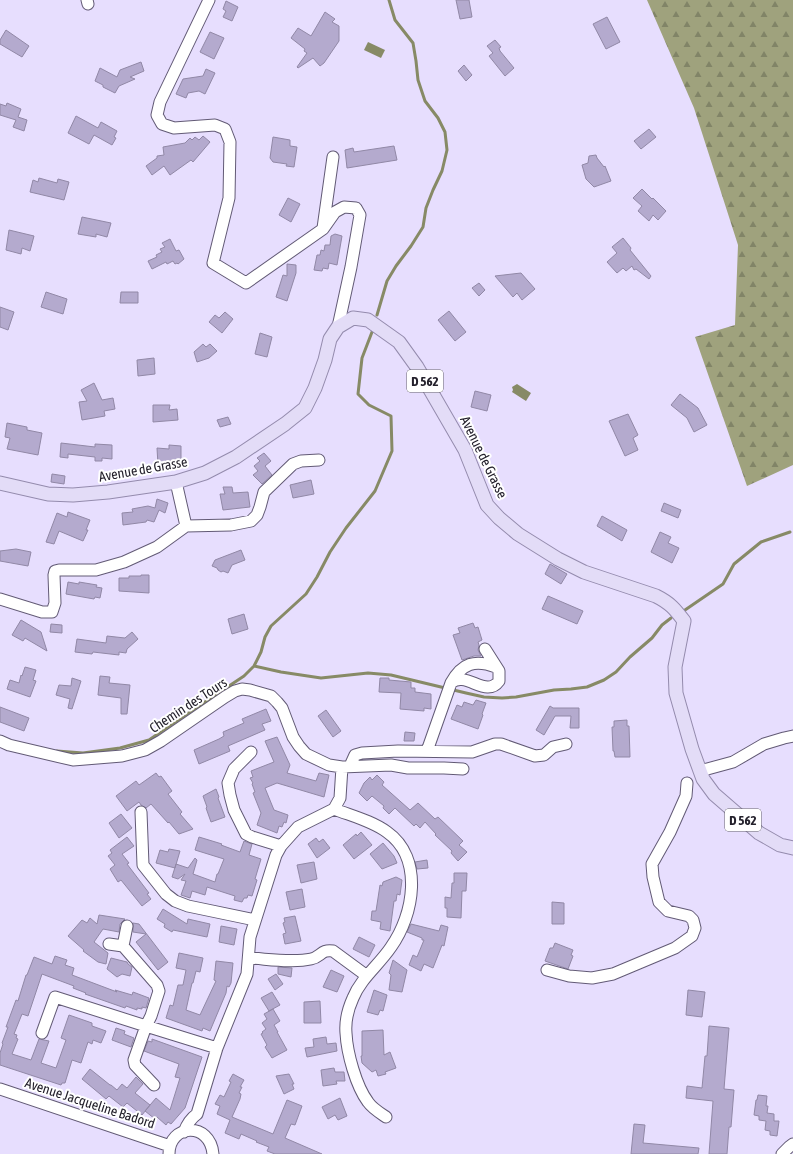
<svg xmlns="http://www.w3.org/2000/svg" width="793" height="1154" viewBox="0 0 793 1154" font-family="'Asap Condensed',sans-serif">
  <defs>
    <pattern id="forest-firs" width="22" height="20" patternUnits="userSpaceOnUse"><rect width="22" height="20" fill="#9fa27d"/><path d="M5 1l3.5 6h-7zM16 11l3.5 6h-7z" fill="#818467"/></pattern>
  </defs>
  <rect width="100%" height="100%" fill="#e7defe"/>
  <path fill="url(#forest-firs)" d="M647,0H793V465L747,486L695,337L735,325L738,245L694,108Z"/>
  <path fill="#878a66" d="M368,42L385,50L381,58L364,50Z
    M517,384L531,393L526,401L512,392L513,390L512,387Z"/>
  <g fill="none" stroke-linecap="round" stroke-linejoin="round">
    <path stroke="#878a66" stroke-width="3" d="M377,315L387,281L396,266L411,246L423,227L426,208L433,190L442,171L447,150L445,132L438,118L425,101L418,80L416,61L413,43L395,20L389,0
      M685,610L723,584L734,564L761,542L790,532
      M254,666L281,672L321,678L368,673L391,675L466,693L484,697L502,698L516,697L554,690L571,689L587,687L604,680L616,672L630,657L652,638L662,625L671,618
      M57,751L83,753L120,748L149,740L184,716L244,676L254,666L261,652L265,637L271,626L306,594L317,577L330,552L346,528L375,491L392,451L391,416L369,405L358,394L362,358L372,332"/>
  </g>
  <path fill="#b4aace" stroke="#9188a6" d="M456,0H469L472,17L460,19Z
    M226,1L238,7L232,21L223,17L226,11L223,9Z
    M325,12L335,19L332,22L339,26V41L324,63L320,66L313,58L298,68L297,67L307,53L304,51L305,49L291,38L298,28L311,36Z
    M607,17L620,42L606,49L593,24Z
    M6,30L29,46L22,57L0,44V40Z
    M210,32L224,38L214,59L200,52Z
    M495,40L501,47L499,48L500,51L514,68L505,76L489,56L493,53L487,46Z
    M141,62L144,71L130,77L135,79L119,86L115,93L103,87V85L95,81L100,68L117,77L120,70Z
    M464,65L472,75L466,81L458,71Z
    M206,69L215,73L205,94L199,91L188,93L186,98L176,94L183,79L203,76Z
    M7,103L21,109L18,117L27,120L24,131L13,127L16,120L0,115V104L6,106Z
    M76,116L98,128L101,122L117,131L114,137L116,138L112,145L94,135L89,144L68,133Z
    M649,129L656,137L641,149L634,141Z
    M203,136L210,142L193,162L191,160L170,175L164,166L152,175L146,166L157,158V156L164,155L163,147L185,143L190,138L192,140L195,137L199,140Z
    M273,137L290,140V146L297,147L294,167L286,166L287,164L273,162L270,158Z
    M394,146L397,160L347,168L345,150L353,148L354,152Z
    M596,155L597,158L604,167L605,166L611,181L594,187L586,179L582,165L588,163L589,156Z
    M39,178L57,183L58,179L69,182L64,200L30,192L33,180L38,182Z
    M642,189L652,199L653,198L666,211L658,220L653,215L649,221L638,211L642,206L633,198Z
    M288,198L300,204L291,222L279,215Z
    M82,217L111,223L107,237L96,234V237L78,234Z
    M9,230L34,236L30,251L22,248L21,254L6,250Z
    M335,234L342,236L337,265L329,263L328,269L323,268L322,271L314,270L317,255H320L321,250L324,251L325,245H330L331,236Z
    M623,238L631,248L630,250L651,276L649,279L636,269L634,270L632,266L626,271L623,268L617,273L607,262L617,253L612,247Z
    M170,239L176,251L179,250L184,259L178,264L177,263L175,264L173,261L167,264L166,262L152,269L148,261L157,257L156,255L162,252L160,249L165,247L162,243Z
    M287,264L296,265V273L287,301L276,297L283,275L287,276Z
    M521,273L535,289L522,300L517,293L513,297L495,276Z
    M479,283L485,290L479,296L472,288Z
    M46,292L67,299L63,314L41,307Z
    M121,292H138V303H120Z
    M0,307L14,312L8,330L0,327Z
    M449,311L466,332L455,341L438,320Z
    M225,312L233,319L222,333L209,322L215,315L219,318Z
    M260,333L272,337L267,357L255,354Z
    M203,344L206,347L210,344L217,351L209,358L197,362L194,352Z
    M154,358L155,374L138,376L137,360Z
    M94,383L102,400L113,398L115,409L104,411L105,416L82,420L79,402L87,401L81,390Z
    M475,391L491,395L487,411L471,407Z
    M680,394L698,408L707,425L694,432L687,418L671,405Z
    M153,405H170L169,410L177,409L178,420L153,422Z
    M628,414L638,435L633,438L638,450L625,456L609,421Z
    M228,417L231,424L220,427L217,420Z
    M7,423L27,427V430L42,433L38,455L7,449L10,438L5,437Z
    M61,443L95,447V444L112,445V459L102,458V461H95V457L68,454V458L60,457Z
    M169,445L181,446V461H169V465H158L157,448L169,449Z
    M264,453L271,461L265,466L272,475L262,484L253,475L258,471L254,466L260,461L257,458Z
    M52,474L65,476L64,484L51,482Z
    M311,480L314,494L293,498L290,485Z
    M223,487H232L233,493L248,492L250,507L223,510L220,494H225Z
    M157,499L168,503L165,513L159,510L154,522L147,520L146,522L123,525L122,513L133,512L132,509L148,506L155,508Z
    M664,503L681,510L678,518L661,511Z
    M68,512L90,520L86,530H88L83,541L59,531L54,544L46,542L57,513L67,517Z
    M602,516L627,530L622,541L597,526Z
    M660,532L671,537L668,543L679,548L672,563L651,552Z
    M16,549L31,552L28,566L0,561V551Z
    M241,550L245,560L232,565L228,573L223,571L221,572L218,570L217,568L212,566L215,560Z
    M550,564L567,574L561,584L545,574Z
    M141,575H149V593L119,591V578H129V576H141Z
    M68,582L79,584V582L97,585L96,587L102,588L100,598L95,597L94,599L66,594Z
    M548,596L583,611L577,624L542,609Z
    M244,614L248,629L232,634L228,619Z
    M21,620L41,632L47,651L25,638L23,641L12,635Z
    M473,623L475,628L478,627L482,640L478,642L479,645L478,650L481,656H474L462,660L453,635L460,633L458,628Z
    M51,624L62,625V633L50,632Z
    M132,632L138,639L127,649L126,653L119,652V655L93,652L92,654L75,652L77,639L106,643L107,636L125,638Z
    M25,667L36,670L33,680L36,681L30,697L7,689L10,680L19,683L21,675L22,676Z
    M100,676L110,677L109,683L130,685L127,714H121V698L98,695Z
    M72,678L81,681L72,709L68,708L70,699L56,695L59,685L71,686Z
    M380,678H389V680L411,682V688H415V692L431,694V709L424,708V711L400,709L401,693L379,692Z
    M476,700L486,703L482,714L483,715L478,729L451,719L457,705L462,707L464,702L473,705Z
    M550,706L553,708H579V728H570L571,716H555L544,735L536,730Z
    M0,707L29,718L24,731L0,722Z
    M266,709L271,721L262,724L265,730L228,746L230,751L199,764L194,750L219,739L224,736L223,732L244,723L242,719Z
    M326,710L341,731L333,737L318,716Z
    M627,720V726H629L630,757H615L614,751H613L612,727H614V721Z
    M405,732L415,733L414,741H404Z
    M277,737L290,765L287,773L316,781L319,773L329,775L324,797L277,783L265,788L274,810L288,815L286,823L284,822L282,827L279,826L277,833L257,825L261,813L253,793L255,792L252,784L253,783L250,778L253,777L251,771L274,762L265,741Z
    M156,773L159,777L161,776L172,791L168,794L182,812L180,814L193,829L179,834L169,822L168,823L151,804L146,808L141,805L139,802L127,811L116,796L136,781L139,785Z
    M377,775L384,782L382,785L410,810L418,803L435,819L438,817L463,841L459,845L467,852L458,861L451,853L452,851L435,835L436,834L425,822L420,828L416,824L414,826L395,808L389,814L383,808L384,806L372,796L367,801L359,793L364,783L370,777L372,780Z
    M216,789L219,797L218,798L225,817L211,822L206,808L207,807L203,796Z
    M121,814L132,828L119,838L109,823Z
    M361,832L372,845L354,859L343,845L356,834L357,836Z
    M127,837L134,846L122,854L129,863L127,864L149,893L147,894L151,899L142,906L121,880L118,882L110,869L115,865L108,856L112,853L110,850Z
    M199,837L222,844L221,845L240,852L244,841L252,844L249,855L261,859L255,879L257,880L252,896L248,895L247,898H244L242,902L234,900L235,896L207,887L205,895L192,891L190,898L181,895L186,881L181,880L185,874L178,879L172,877L176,864L188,868L195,858L197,860L193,874L215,882L217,874H218L224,859L195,850Z
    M316,838L319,842L323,839L330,848L317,858L308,844Z
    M383,843L394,856L397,863L382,869L370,854Z
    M169,849L180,851L175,868L156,863L160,850L168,852Z
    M427,860L428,868L417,869L415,862Z
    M314,862L317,879L301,883L297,865Z
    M454,873H467L466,891H462L461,918L447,917V908H445V897L451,898L452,883H454Z
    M396,877L402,880L400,895L397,894L396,901H394L390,931L380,929L381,922L371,920L372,911H376L380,885L382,886L383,882Z
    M302,889L305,907L290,910L286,892Z
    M552,902L564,903V924H552Z
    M163,909L187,924L188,919L210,924L207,937L173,930L172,932L164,927L165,924L157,919Z
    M99,915L125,919L120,924L119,932L103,929L94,942L108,953L106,964L98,962L83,951L84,950L68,936L82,920L87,923L90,918L97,924Z
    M295,916L301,941L285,944L283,934L286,933L283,923L285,922L284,918Z
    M133,923L139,924L168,962L158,970L136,942L146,934L133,932Z
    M411,924L439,931L441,925L448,927L444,946L442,945L433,968L424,964L421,971L409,965L413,955L417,957L424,940H422V938L407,932Z
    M221,926L237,929L234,945L219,942Z
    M359,937L375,945L369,957L353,949Z
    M555,943L573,950L571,955L573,956L568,969L545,961L550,948H553Z
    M179,953L203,958L200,972L196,971L193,983H192L186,1010L200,1015L216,981L214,980L216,961L233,963L231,983L229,987L227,986L226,993L210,1031L203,1028L202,1031L166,1018L170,1005L173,1006L178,985H183L186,970L176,968Z
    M55,956L67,960L65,965L74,968L72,975L117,992L115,990L132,995L133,992L149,998L146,1008L142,1007V1009L137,1008V1010L126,1006L125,1008L85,994L86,993L73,988L74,986L42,974L28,1016L22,1014L14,1034L17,1035L16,1038L18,1039L12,1054L31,1060L39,1039L49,1041L41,1063L56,1068L66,1040L61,1038L69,1015L92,1023V1026L106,1031L101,1043L93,1040L92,1044L88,1042L81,1063L72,1060L65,1083H62L61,1085L0,1065V1053L3,1044L2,1043L8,1027H6L16,1000L18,1001L26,975H27L34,957L52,964Z
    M111,958L127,962L128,964L132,967L130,976L122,974L117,977L107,969Z
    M393,960L407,970L402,992L389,990L391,975L389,973Z
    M278,967L292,968L291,977L278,974Z
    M331,970L344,976L337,992L323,987Z
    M276,974L283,984L275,990L268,979Z
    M374,990L387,995L383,1011L380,1010L378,1015L367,1012Z
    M688,990L705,992L702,1017L686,1015Z
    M272,992L280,1005L269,1011L261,998Z
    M320,1001L321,1023H304V1002Z
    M273,1009L280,1021L274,1025L278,1032H277L287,1050L272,1058L265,1047L267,1045L261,1034L263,1033L262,1032L266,1029L262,1023L267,1019L264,1014Z
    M709,1026L729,1028L724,1089L734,1090L731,1127H729L727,1154H709L713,1101L686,1098L687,1086L702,1088L705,1056H707Z
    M116,1028L125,1031L124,1034L134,1038L131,1047L112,1040Z
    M383,1030L384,1055L390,1052L396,1068L385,1072L386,1074L378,1076L376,1070L372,1072L362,1063L361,1056H362V1031Z
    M326,1037L327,1044L336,1043L337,1051L307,1057L305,1048L314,1047L313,1039Z
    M152,1039L202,1057L185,1108L171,1124L168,1122L166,1125L157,1117L155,1119L145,1111L156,1098L170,1110L180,1078L175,1077L179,1064L144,1051L148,1041L152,1042Z
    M334,1068L335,1072H344L345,1081H336L337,1084L323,1086L321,1070Z
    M90,1069L110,1085H111L117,1090L122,1084L127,1088L136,1077L143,1084L135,1093L150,1105L142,1115L127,1103L123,1107L109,1096L106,1099L82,1079Z
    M233,1074L244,1080L240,1087H242L239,1093L241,1094L240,1099L232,1117L273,1134L287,1100L302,1106L295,1125L291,1124L285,1138L322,1154H275L267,1151L269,1147L256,1142L257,1141L241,1134L239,1139L225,1133L230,1120L217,1114L220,1106L215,1104L220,1095L224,1097L231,1082L229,1081Z
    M289,1074L294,1084H292L294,1089L284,1094L276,1076Z
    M758,1095L767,1096L766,1106H768L767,1113L774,1114V1121H779L777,1136L770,1135V1131L765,1130L766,1121L759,1120V1116L754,1115L756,1100H757Z
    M340,1098L347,1116L338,1120L335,1115L328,1119L322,1107Z
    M634,1124L645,1125L643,1143L699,1148L698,1154H631Z"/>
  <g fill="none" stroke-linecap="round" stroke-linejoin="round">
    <g stroke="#625a75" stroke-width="13">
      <path id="minor" d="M87,0L88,4
        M209,0L160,102L157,115L162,124L174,128L215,125L225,129L230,142L229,198L213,263L246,283L323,229L335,212L344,207L356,208L360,215L351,267L338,327
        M323,228L333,157
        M186,526L231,525L251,521L257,515L260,507L264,492L293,464L301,461L319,460
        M0,599L42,612H52L55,603L54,575L55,571L59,570H96L124,562L157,547L186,526L176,482
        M451,683C462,663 475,659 496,667
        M0,741L9,745L73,760L122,756L145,750L161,741L225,697L235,691L242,689L250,690L271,696L277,702L282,708L293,737L299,746L306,754L329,765L342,767L391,765L408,768H444L463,769
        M427,751L451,683C466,670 486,699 499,681V671L485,649
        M251,752L234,769L228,783L230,795L234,810L246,834L252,837L281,846
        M350,766L355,755L362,753L398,751L472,752L495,744H501L535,756L544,755L553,747L566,744
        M700,771L733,762L764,744L784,738L793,736
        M334,809C352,816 372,821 387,832C424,858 414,915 391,947C379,965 361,978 353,998C348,1009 345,1021 346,1033C347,1053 356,1086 368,1102C372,1108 380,1113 386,1117
        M141,812L143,865L166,894L175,901L188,906L255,920
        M127,926L123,946L157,985L159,991L151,1016L146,1026L134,1060L135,1065L154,1085
        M109,944L123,946
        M249,958C268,959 293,963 311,959C321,957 321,949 333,951L367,976
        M547,970L569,976L592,978L613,974L675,948L692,936L695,928L693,920L689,916L668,911L659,902L653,877L652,864L670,832L686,796L687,783
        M42,1033L55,997L146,1026L217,1048
        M0,1089L170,1146
        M184,1132C187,1124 190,1119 197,1114L217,1048L247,974L250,937L276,855L281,846L298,827L334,809L340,798L342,767
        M169,1154C169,1124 210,1121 213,1154
        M782,1154L789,1147L793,1144"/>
    </g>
    <g stroke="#948bad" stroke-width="15">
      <path id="major" d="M0,483L48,494L73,495L108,492L176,482L205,473L236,457L285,424L305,408L315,388L325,360L330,339L338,327L353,318L368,320L399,342L417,367L465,450L487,505L499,518L518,534L558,559L584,572L656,596C670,603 675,609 684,621L675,667L676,693L692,749L703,779L714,794L759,833L780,845L793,848"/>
    </g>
    <use href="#minor" stroke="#fff" stroke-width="11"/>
    <use href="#major" stroke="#e3dcf7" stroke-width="13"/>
  </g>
  <g text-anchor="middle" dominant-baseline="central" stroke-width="4" stroke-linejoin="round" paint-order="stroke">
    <g fill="#fff" stroke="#66646b" stroke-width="1">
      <rect x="407" y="370" width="36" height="22" rx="3"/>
      <rect x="725" y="809" width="36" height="22" rx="3"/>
    </g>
    <g font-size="13" font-weight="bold" fill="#24212c">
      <text x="425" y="381">D 562</text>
      <text x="743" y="820">D 562</text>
    </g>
    <g font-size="14" fill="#24212c" stroke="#fff">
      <text transform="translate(484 457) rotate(64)">Avenue de Grasse</text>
      <text transform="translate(143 469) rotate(-10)">Avenue de Grasse</text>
      <text transform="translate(188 705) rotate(-33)">Chemin des Tours</text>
      <text transform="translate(90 1103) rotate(18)">Avenue Jacqueline Badord</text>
    </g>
  </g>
</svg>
